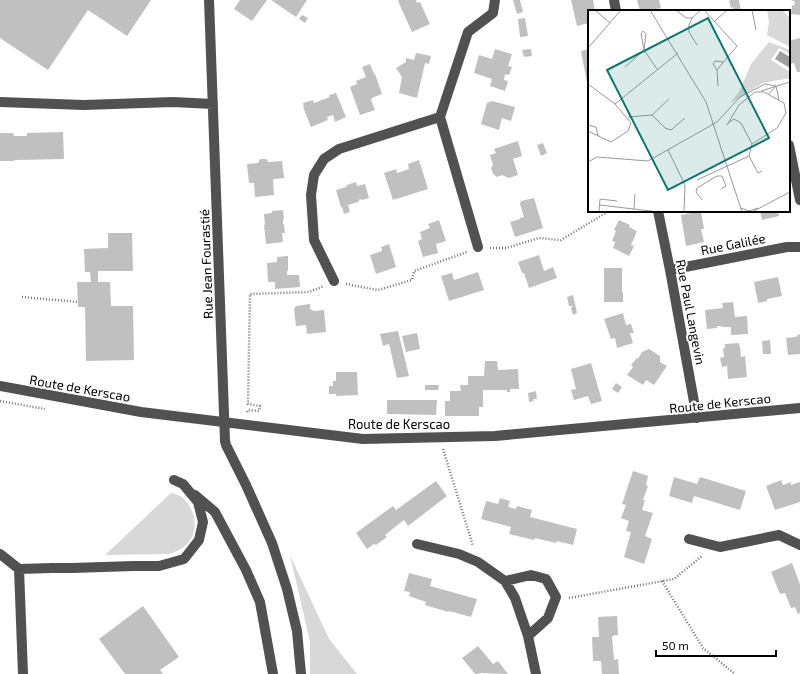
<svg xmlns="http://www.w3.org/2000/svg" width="800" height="674" viewBox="0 0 800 674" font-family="'Exo 2',sans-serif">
  <rect width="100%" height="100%" fill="#fff"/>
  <path fill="#d8d8d8" d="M171,493C175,494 180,495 183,498C196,510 200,532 186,545C181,550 175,552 169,554L105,555Z
    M290,555L329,639L357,674H310V642Z"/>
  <path fill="#c0c0c0" d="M0,0H151L127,36L88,10L48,70L0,38Z
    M240,0H267L252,21L234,9Z
    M271,0H307L296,17Z
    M399,0H416L417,3L420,2L430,24L412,32L398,1Z
    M513,0H520L523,12L517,14Z
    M571,0H593L595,11H589V23L577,26Z
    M637,0H659L661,8L649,11H640Z
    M731,0H739L741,11H733V7L731,8L729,1Z
    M791,0H800V15L791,14L792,5L794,6L795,2Z
    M302,15L308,18L305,23L299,19Z
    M525,18L528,36L520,37L518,19Z
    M800,38V72H797L794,63L789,64V41Z
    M495,49L512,54L508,66L512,67L509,75L505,74L504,80L508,81L505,91L490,86L492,79L474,73L479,55L492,59Z
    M531,49L532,56L524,57L522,50Z
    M589,49V88H588L581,51Z
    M416,53L431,56L429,64L425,63L417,98L399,93L402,77L396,68L406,62V58L414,60Z
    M370,64L374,74H375L382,94L372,98L371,100L375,110L360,115L350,87L357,84L356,81L366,77L362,67Z
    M336,93L346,117L335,122L333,115L327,117L328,120L311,127L303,107H304L303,103L313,100L314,103L330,97L329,95Z
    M492,101L515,107L511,121L502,118L499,130L481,124L487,103Z
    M63,132L64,159L14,160V161H0V133H13L14,136H27V133Z
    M518,141L522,156L513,159L518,175L509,178L502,175L497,177L493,174L491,168L493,165L490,155L496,153L494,149Z
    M543,143L547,153L541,156L537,145Z
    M260,159H266L268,161V162L282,161L284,178L274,179L273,180L274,195L255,197L254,183H249L247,164L258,163Z
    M419,160L428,189L393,200L384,173L396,169L397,173L409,169L408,164Z
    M356,182L357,186L365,184L369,198L362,200L360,199L358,202L348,205L350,212L344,214L342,207H341L336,190L346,187L347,185Z
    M534,198L543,228L515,237L510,222L520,219V218L524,217L520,204L521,201Z
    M283,210L284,219L283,220V225L284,224L285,233H282L283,242L266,244L264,225H265L264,214L272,213V211Z
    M701,211L704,229H701L704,242L686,246L681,215Z
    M760,211H778L779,216L762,220Z
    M439,220L446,241L436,244L438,253L423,257L418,241L422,239L420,232L430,228L428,224Z
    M619,220L630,225L629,227L637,231L631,245L634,246L629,256L613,248L615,242L612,241L616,231L614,230Z
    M108,233H132L133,271H98V282H110L111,306H133L134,360L86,361L85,307H78L77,282H91L90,272H85L84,249L108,248Z
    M389,244L396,267L376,274L370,255L382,251L381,247Z
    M539,255L544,271L553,267L557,278L529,288L524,273H522L518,262Z
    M288,256V271H287V275H299L300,287L275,289V282H268L267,263L277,262V257Z
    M604,268H622V292H623V302H604Z
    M478,272L484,290L449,301L441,276L452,273L454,280Z
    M778,277L782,296L767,299V301L758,303L754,282Z
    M573,295L577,313L573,315L571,308L573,306H569L567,297Z
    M733,302L735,317L747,316L748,334L731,335V327H722L721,326H717V328L707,329L705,310L723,308L722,303Z
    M310,304V309L314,311L324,310L326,332L307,334L306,325L296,326L294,309L296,306Z
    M623,313L626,325L631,324L634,333H630L633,343L617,348L615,338L611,339L604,319Z
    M398,331L409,376L397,378L389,344L383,346L380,334Z
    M417,333L420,349L406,352L402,336Z
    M800,334V354L788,355L786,338L796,337L798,335Z
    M770,340L771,354H763L762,341Z
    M739,343V346H740L741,357L745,356L747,377L728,379L727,366L722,367L720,358L724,357L723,348H725V344Z
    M649,349L660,356V362L667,366L654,385L646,380L643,385L627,375L633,367L631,365L637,358L638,359L642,352Z
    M485,361H497L498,370L518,369L519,389H510V392H507V390H483V407H479V416H445V401H450V391H461L460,385H468V376H484Z
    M591,363L602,401L591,404L588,396L574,400L571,390L576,389L571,369Z
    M336,372H357L358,395L336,396V394H329V386H333V381H336Z
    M616,383L622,387L618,393L612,389Z
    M425,385H439L438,390H425Z
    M536,391L537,399H533L534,401L529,402L528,393Z
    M387,400H437L436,415L387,414Z
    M633,471L648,476L646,485L648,486L643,500H645L642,510L653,513L645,536L652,539L644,564L624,557L631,532L626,531L629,521L621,518L626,505L622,504Z
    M674,477L697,484L700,477L746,491L740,510L694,496L692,503L669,496Z
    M781,480L783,485L791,482V485L800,482V502L775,510L766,486Z
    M436,481L447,496L408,526L404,520L385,535L387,537L376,545L374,544L367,549L356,533L393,506L396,510Z
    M500,498L510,501L508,507L516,509L517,506L532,510L530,517L577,529L573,545L557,541L556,543L535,538L534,540L509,534L511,527L481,519L486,501L498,504Z
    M792,563L800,584V613L798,614L795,607L791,608L785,593L780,594L771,572Z
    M409,573L432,579L430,586L477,599L471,617L449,611L448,612L425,605L426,602L409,596L410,592L404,591Z
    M143,606L179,657L160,670L163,674H125L99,639Z
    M617,616L618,635L612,636L614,660L618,659L619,674H602L601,661H593L592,637H599L598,617Z
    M478,646L493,664L498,661L508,674L482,673L475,674L462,658Z"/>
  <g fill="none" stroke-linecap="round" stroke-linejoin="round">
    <path stroke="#737373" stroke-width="2.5" stroke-dasharray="1 2" stroke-linecap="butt" d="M490,248H506L539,238L561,240L609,211
      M346,284L378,290L412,280L414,271L467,252
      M22,297L78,302
      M0,401L45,409
      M247,412L248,410L259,411L260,406L248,404L250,294L309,292L324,286
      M443,449L473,546
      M662,581L703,648L735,674
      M569,598L674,579L702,556"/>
    <path stroke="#515151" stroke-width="10" d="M209,0L225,441L226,445L246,485L272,543L287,589L297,631L301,674
      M614,0L616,11
      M0,102L84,105L173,102L213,104
      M440,117L478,247
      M789,145L800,200
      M658,211L670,270L697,418
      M670,270L787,247H800
      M334,281L314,240L311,195L314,175L324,159L339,149L440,117L468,32L493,13L495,0
      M0,386L141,412L363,439L495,436L800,408
      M195,495L215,512L246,570L260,602L273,674
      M689,539L720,547L779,535L800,545
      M417,544L459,554L478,562L505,581L515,598L528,636L536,674
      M0,554L19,569L52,568H72L134,566H159L184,559L199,540L203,522L198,502L183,484L174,480
      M19,569L23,674
      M505,581L531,575L546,579L556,597L548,618L528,636"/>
  </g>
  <g text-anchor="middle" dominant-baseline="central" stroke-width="4" stroke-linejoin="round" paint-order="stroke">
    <g font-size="13" fill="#000" stroke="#fff">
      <text transform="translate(733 244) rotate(-11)">Rue Galilée</text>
      <text transform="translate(206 264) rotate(-92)">Rue Jean Fourastié</text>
      <text transform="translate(691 312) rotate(79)">Rue Paul Langevin</text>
      <text transform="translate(80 388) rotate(10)">Route de Kerscao</text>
      <text transform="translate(720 403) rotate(-6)">Route de Kerscao</text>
      <text x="399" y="424">Route de Kerscao</text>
    </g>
  </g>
  <g transform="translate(588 10)">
    <rect width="202" height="202" fill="#fff"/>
    <path d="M179,0H194L202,8V37L179,25L181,12ZM181,32L202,40V44L191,38L183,50L202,62V68L175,73L141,94L151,82L163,54Z" fill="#d8d8d8"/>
    <path d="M192,41L202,47V58L187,49Z" fill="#9f9f9f"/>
    <path fill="none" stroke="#999" stroke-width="1" d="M7,0L22,13M62,0L118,92L154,202M88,0L98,8H104M116,0L149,36L129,60L130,76M164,0L168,20M126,12L139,0M109,35L101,22V15L104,8L113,0M0,38L33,0M37,57L56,40L53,24L55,21L58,24L56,40L69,59M129,60L125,54L127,51L135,52M0,74L27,94L43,113L40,121L23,132L0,121M173,81L202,72M180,85L188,76M27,94L90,43M64,105L81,89M40,107L64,105L77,118L83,120L97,108M0,115L8,117L10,126M139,115L151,95L167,82H176L196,93L198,103L189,118L164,134M80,140L97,175L96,202M161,146L170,163L174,161M0,152L9,147L60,151L129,112L152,87L177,74L188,76L191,90M109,170L161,146L164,134L153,113L146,109L140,113M114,190L108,182L109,178L129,166H134L138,176L133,179M12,195L71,202M153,198L161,201L170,198M46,199L47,184M11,201L12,189L29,191M164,202L202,182"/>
    <path fill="#0f766e" fill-opacity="0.15" stroke="#0f766e" stroke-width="2" d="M120,8L181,128L80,180L19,60Z"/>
    <rect width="202" height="202" fill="none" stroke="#000" stroke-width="2"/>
  </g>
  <path d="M656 650v6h120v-6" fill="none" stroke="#000000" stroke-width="2"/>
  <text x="662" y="650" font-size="12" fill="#000000" stroke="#ffffff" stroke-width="3" paint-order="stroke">50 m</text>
</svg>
